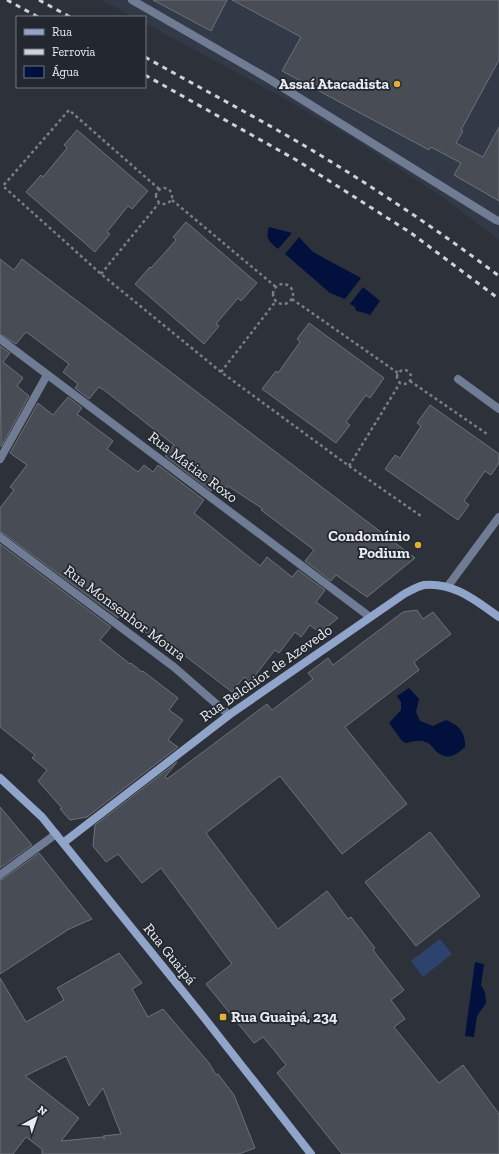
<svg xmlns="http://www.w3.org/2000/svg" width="499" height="1154" viewBox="0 0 499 1154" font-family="'Zilla Slab',serif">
  <rect width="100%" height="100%" fill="#2d323a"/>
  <path fill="#323947" d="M102,0H499V240L435,192L349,136L278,95L145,23V17H133Z"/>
  <path fill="#2d426c" d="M440,939L452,954L423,977L411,961Z"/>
  <path fill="#01103c" d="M269,227L292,233L278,249C269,241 265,239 269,227Z
    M299,237L313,252L361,278L345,299L330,293L285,254Z
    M363,287L380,301L370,315L365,313L356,311L355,307L350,304Z
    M409,688L419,699L416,712L420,721L433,726L446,720C459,725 466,733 465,747C456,755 448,761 437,752C434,750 432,745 428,743C421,739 413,741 406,743L402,741L389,723L401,710V702L397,696Z
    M475,962L484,964L481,985L485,992L486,1003L477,1016L474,1037L465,1036Z"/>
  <path fill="#484d55" stroke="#6c717b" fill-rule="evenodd" d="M153,0H227L211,31Z
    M232,0H499V60L461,130L463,131L456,143L483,157L499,127V201L454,175L461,163L431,147L429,150L282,71L301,37Z
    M77,130L148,191L132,209L128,206L107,232L110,234L95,252L26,192L41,175L43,177L67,148L64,145Z
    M186,222L257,283L241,301L238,298L216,324L219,326L204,344L135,284L150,267L151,268L176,240L173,237Z
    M0,259L14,270L22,259L415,558L367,597L336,575L331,581L305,561L314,550L261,510L263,509L228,486L222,493L214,488L211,491L165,456L174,445L104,390L99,387L89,399L75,388L78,384L63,372L69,364L29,334L26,332L16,344L0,334Z
    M309,323L384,378L370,398L366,395L346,422L350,425L336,443L262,389L276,371L278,373L300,342L297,339Z
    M0,346L10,353L3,362L23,378L17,386L29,396L1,447Z
    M68,397L82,408L77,414L113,441L107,449L138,472L144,465L153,472L158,465L204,500L194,513L260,566L267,557L292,577L298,570L325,590L316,602L338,618L320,633L310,625L301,637L295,632L279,653L275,650L250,682L244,677L232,692L171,645L168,649L121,614L118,618L3,533L0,532V508L14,490L10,487L27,465L10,453L38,403L53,415Z
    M430,405L499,454V463L491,475L485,471L464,501L469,505L458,520L385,469L395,455L400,458L421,426L417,423Z
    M0,544L111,627L100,640L130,664L131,663L142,672L143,671L178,698L169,710L183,720L168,740L178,747L87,817L70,820L60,809L62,808L38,781L47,770L32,758L35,755L0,727Z
    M417,610L423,619L433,612L451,634L414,662L419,670L345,727L407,804L342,854L280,776L206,833L278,929L327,891L348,919L351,917L375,948L373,950L404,990L391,1000L405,1019L394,1027L439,1083L463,1065L499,1114V1154H342L277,1073L286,1065L274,1050L263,1037L254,1043L206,984L232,964L161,868L142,883L118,854L106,862L93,846L95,825L177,762L165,777L167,779L267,704L272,710L313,679L308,673L328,658L333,665L403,612Z
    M0,807L32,845L0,868Z
    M430,832L480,896L416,946L365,882Z
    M39,853L92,919L69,929L0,974V880L3,879Z
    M119,953L142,983L132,989L148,1017L163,1009L209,1063L216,1075L218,1074L234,1095L255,1148L239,1154H42V1149L26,1137L13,1154H0V978L26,1022L64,1000L57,988ZM66,1056L89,1106L103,1088L121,1134L103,1136L105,1139L102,1137L61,1141L79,1118L25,1076Z"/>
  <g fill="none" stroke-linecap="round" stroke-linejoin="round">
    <path stroke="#7a7f85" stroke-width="2.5" stroke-dasharray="3 3" stroke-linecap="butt" d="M156 196a8 8 0 1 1 16 0a8 8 0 1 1-16 0Z
      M159,189L69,110L3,186L101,274L221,372L349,466L421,516
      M172,200L276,287
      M101,274L159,203
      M273 294a10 10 0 1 1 20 0a10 10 0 1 1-20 0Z
      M292,299L398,373
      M397 377a7 7 0 1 1 14 0a7 7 0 1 1-14 0Z
      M221,372L276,301
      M410,381L487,434
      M349,466L400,383"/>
    <path stroke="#6f7c93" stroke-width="8" d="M132,0L269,79L496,220L499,221
      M458,379L499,409
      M448,586L499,517"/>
    <path stroke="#6f7c93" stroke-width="8" d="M0,339L370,617
      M0,459L47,375
      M0,537L174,667L229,715
      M0,875L56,834"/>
    <path stroke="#91a5cb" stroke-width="8" d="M0,778L42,817L202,1015L311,1154
      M63,843L229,715L404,594C410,591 418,586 424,585C454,582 476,601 499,617"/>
    <path stroke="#cfd2d8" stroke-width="3" stroke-dasharray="5 5" stroke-linecap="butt" d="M7,0L38,17
      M39,0L70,17
      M145,57C200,88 256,117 310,149C375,188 438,230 499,276
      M145,75L298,161L411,233L499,299"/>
  </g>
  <g fill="#e4ae35" stroke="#232830" stroke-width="1.5">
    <circle cx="397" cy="84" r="4"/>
    <circle cx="418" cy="545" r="4"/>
    <rect x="219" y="1013" width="8" height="8" rx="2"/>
  </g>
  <g text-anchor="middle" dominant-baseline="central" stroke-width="3.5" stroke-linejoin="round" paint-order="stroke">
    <g font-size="15" font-weight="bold" fill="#e9ecf1" stroke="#232830" text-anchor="end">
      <text x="389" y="84">Assaí Atacadista</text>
      <text x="410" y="536">Condomínio<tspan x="410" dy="17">Podium</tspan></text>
      <text x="231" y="1017" text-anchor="start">Rua Guaipá, 234</text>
    </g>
    <g font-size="15" fill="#e9ecf1" stroke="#232830">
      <text transform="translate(193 467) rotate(37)">Rua Matias Roxo</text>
      <text transform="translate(125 613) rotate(37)">Rua Monsenhor Moura</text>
      <text transform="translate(266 673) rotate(-35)">Rua Belchior de Azevedo</text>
      <text transform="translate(170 954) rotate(51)">Rua Guaipá</text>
    </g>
  </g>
  <rect x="16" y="16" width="130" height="72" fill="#232830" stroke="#72767d"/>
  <rect x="24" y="29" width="20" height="6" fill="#91a5cb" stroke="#72767d"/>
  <text x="52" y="36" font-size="12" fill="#e9ecf1">Rua</text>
  <rect x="24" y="49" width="20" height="6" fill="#cfd2d8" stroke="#72767d"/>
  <text x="52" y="56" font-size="12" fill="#e9ecf1">Ferrovia</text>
  <rect x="24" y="66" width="20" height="12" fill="#01103c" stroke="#72767d"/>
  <text x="52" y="76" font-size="12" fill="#e9ecf1">Água</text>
  <g transform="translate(36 1118) rotate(40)" stroke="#232830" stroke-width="3" paint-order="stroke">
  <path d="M0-3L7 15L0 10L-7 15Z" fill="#e9ecf1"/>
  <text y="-6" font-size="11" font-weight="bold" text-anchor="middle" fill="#e9ecf1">N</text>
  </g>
</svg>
